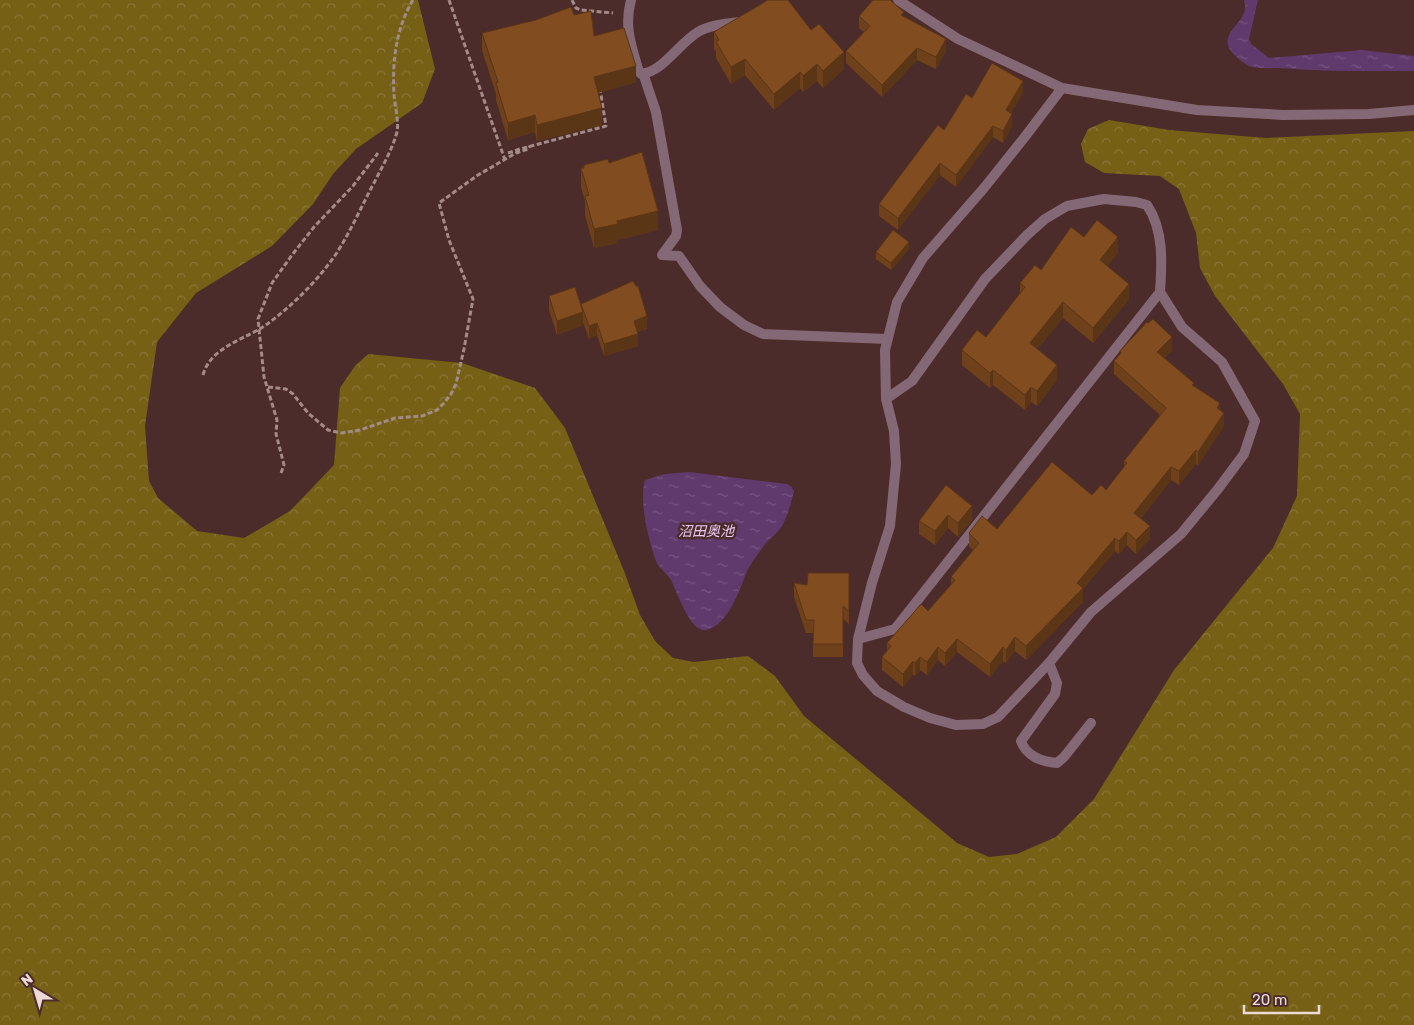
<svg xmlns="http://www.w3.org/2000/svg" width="1414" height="1025" viewBox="0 0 1414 1025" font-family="Rubik,'Noto Sans JP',sans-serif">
  <defs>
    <pattern id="forest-crowns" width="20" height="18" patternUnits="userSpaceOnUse" patternTransform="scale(1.25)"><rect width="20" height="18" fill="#766016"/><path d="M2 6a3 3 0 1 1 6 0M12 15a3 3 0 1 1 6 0" fill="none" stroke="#8a7637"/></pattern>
    <pattern id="water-ripples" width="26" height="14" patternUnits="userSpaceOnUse" patternTransform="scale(1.25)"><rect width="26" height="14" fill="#603a6d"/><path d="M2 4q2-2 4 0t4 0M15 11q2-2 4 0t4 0" fill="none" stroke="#775681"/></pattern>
  </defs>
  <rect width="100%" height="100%" fill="#4c2c2a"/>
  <path fill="url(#forest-crowns)" d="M0,0H418L435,69L422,103L356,149L333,174L313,204L272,246L196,293L157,342L145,426L149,481L158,498L197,531L244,538L290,511L334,465L340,388L355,366L368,354L462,363L535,388L565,428L624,571L640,615L655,641L673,658L694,662L748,656L775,676L804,716L957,843L989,857L1017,854L1056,837L1094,799L1174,670L1273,548L1297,496L1300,414L1283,384L1215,296L1200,268L1196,233L1179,189L1160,176L1104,173L1085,162L1081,144L1088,129L1109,120L1169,130L1266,138L1414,131V1025H0Z"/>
  <path fill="url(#water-ripples)" d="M1244,0H1258L1249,39L1251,44L1269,58L1362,50L1414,56V71C1369,71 1324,72 1280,68C1271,68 1257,69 1249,66C1243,63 1232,54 1229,48C1221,29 1251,22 1244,0Z
    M689,472L787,484L792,487L794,492C791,502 788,515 783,524C779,533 768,539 763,547C758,554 752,561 748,569C740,588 729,625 706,630C690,633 677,591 671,580C666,572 657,567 655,558C648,538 639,501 645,480L665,474Z"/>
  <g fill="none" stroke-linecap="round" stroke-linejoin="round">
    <path stroke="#a48a88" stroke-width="3" stroke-dasharray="5 2.5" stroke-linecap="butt" d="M449,0L505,160
      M572,0L576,8L581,10L613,13
      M508,153L520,149L606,126L600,89
      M203,375C211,345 249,339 270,322C295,303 318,280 336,254C351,231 362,205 375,181C383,165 392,150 397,132C399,122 395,106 394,95C392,62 396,28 413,0
      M268,387L286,389L293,394L308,413L328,430L341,433L360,430L395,418L422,416L437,410L444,403L451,394L456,384L464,349L473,299L449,240L439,203L478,175L516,153L528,149L530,146
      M281,473L284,465L276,434L277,420L264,377L258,319L272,283L292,255L314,227L353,186L378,153"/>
    <path stroke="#856875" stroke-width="10" d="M631,0C624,27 631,44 638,69L641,74C664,71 678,44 698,32C710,25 725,24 740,22
      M643,73L656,112L677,230L676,236L662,255L679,256L700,286L720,307L744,325L763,334L887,339
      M1049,663L1057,683L1055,694L1021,741C1026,756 1042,762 1057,763L1064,757L1091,723"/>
    <path stroke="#856875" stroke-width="10" d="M898,0L958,39L1062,88L1197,110L1283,115L1369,114L1414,110
      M1062,88L1024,138L984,188L923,258L897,302L885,350L886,399L894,431L896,464L890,526L872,583L858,639L857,663L863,675L877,691L904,707L930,718L956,725L983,724L998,717L1049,663L1091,612L1181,534L1218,489L1244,454L1255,421L1222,362L1182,327L1160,292
      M858,639L895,629L1160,292C1162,263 1164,230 1147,205L1136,202L1104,199L1067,206L1045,219L1027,235L985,279L912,381L886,399"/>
  </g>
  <path fill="#6f411b" d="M574,15L636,82L598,93L602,125L537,141L535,132L508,140L496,100V94L482,50V33L536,20Z
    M859,16L904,17L946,51L936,69L917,60L882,97L846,63V51L864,32L859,28Z
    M811,30L844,69L823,88L817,81L803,92L800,88L774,110L745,75L731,84L716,58V52L714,49V32Z
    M1023,93L1011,113L1012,126L1003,143L993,137L956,187L940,175L898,230L879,216V204L944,130Z
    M609,163L658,230L618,240V243L594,248L585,215V201L581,187V168H584V165Z
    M1084,237L1118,253L1107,266L1129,299L1093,343L1063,318L1037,349L1057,380L1037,406L1031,402L1025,410L993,385L990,388L962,365V350L986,337L1020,293V283L1041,270Z
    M909,249L891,270L876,259V252Z
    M549,296L581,305L647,329L637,332L638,346L604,356L597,335L589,339L583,322V325L557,335L549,310Z
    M1172,350L1164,358L1220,410L1224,426L1198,465L1196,464L1179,485L1171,480L1141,518L1150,539L1136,554L1127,545L1119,554L1115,551L1083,589V602L1026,660L1015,651L1006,663L1003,661L990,677L957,652L945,666L938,660L927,675L920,670L915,676L913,674L903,687L882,670V657L887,650V643L928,611L951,585V577L973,550L969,546V533L997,529L1106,490L1124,468V461L1160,415L1114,374V361L1120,355V351Z
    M946,485L972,520L958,537L948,528L935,545L919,534V521Z
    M849,573V624L843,619V657H813V633H806L794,597V583L807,585Z"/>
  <path fill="#5a3516" d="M946,39V51L936,69V57Z
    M917,48V60L882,97V85Z
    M844,52V69L823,88V71Z
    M745,59V75L731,84V67Z
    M817,64V81L803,92V76Z
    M636,66V82L594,94V77Z
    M800,72V88L774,110V94Z
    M1023,81V93L1006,122V110Z
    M602,108V125L537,141V125Z
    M1012,114V126L1003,143V131Z
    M535,115V132L508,140V123Z
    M993,126V137L956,187V175Z
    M940,163V175L898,230V218Z
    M658,211V230L618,240V243L594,248V229L617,221Z
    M1118,237V253L1100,276V260Z
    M909,242V249L891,270V263Z
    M1129,284V299L1093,343V328Z
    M1063,302V318L1030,358V343Z
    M583,312V325L557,335V321Z
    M647,316V329L634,333V321Z
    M597,323V335L589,339V326Z
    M638,334V346L604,356V344Z
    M1172,337V350L1157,365V352Z
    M1057,365V380L1037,406V391Z
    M993,370V385L990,388V373Z
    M1031,387V402L1025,410V395Z
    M1220,403V416L1217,408Z
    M1224,413V426L1198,465V452Z
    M1196,450V464L1179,485V471Z
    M1171,467V480L1134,526V513Z
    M972,506V520L958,537V523Z
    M948,515V528L935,545V531Z
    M1150,526V539L1136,554V540Z
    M1127,532V545L1119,554V541Z
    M1115,538V551L1083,589V602L1026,660V646L1077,583Z
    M1015,637V651L1006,663V650Z
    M957,639V652L945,666V653Z
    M938,647V660L927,675V662Z
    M1003,647V661L990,677V664Z
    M920,657V670L915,676V663Z
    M913,661V674L903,687V674Z"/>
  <path fill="#814c1f" stroke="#5a3516" d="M768,0H788L811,30L819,24L844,52L823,71L817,64L803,76L800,72L774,94L745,59L731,67L716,42L719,40L714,32Z
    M873,0H890L904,12L901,15L946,39L936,57L917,48L882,85L846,51L870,26L859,16Z
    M571,7L574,15L591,11L594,36L624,28L636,66L594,77L602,108L537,125L535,115L508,123L496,83L498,82L482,33L536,20Z
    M992,63L1023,81L1006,110L1012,114L1003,131L993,126L956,175L940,163L898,218L879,204L938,125L944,130L966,94L972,98Z
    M642,152L658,211L617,221L618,224L594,229L585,196L589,195L581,168H584V165L608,159L609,163Z
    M1097,220L1118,237L1100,260L1129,284L1093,328L1063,302L1030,343L1057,365L1037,391L1031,387L1025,395L993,370L990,373L962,350L977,330L986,337L1025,287L1020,283L1035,265L1041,270L1071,227L1084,237Z
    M893,230L909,242L891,263L876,252Z
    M633,281L636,286H638L647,316L634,321L638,334L604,344L597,323L589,326L581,304Z
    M575,287L583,312L557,321L549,296Z
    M1153,319L1172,337L1157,352L1194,383L1192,385L1220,403L1217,408L1224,413L1198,452L1196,450L1179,471L1171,467L1134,513L1150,526L1136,540L1127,532L1119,541L1115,538L1077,583L1083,588L1026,646L1015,637L1006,650L1003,647L990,664L957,639L945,653L938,647L927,662L920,657L915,663L913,661L903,674L882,657L891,646L887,643L921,604L928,611L955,580L951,577L979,543L969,533L982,516L997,529L1052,462L1092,495L1101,485L1106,490L1127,463L1124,461L1166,408L1114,361L1121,353L1120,351L1147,322L1148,323Z
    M946,485L972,506L958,523L948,515L935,531L919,521Z
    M808,573H849V611L843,606V644H813L814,620H806L794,583L807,585Z"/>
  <g text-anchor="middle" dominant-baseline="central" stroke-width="5" stroke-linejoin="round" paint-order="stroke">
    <g font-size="14" font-style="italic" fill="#e9c7f6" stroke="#4c2c2a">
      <text x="706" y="531">沼田奥池</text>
    </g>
  </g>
  <g transform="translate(35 990) rotate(322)" stroke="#4c2c2a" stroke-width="4" paint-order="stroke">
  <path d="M0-4L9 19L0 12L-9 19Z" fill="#eed9d7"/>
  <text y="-8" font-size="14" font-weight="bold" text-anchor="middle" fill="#eed9d7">N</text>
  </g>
  <path d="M1244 1005v8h75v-8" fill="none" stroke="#eed9d7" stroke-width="2.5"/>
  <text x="1252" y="1005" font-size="15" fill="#eed9d7" stroke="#4c2c2a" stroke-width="4" paint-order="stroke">20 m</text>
</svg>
